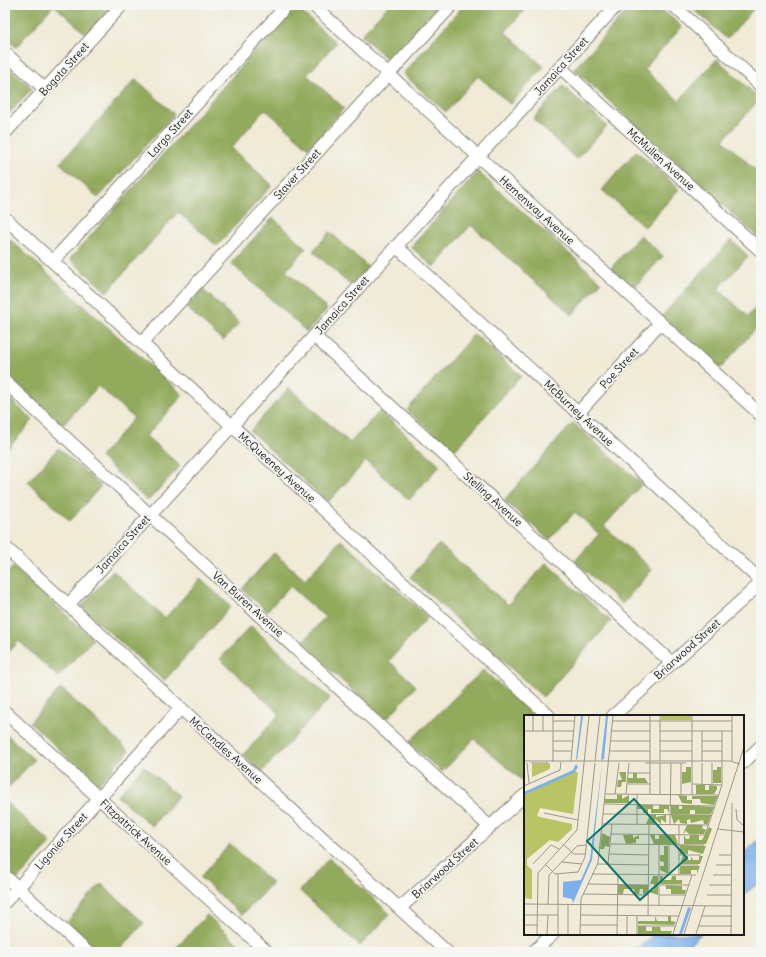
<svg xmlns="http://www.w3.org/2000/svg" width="766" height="957" viewBox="0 0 766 957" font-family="Delius,sans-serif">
  <rect width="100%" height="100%" fill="#f6f6f2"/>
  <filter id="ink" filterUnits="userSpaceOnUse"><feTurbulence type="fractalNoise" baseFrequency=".025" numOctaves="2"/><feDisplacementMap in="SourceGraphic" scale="8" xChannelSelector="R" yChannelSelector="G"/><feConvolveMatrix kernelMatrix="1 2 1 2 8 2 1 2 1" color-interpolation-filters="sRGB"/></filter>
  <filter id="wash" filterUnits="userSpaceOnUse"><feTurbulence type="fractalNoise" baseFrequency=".012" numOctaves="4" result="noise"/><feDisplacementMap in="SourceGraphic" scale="16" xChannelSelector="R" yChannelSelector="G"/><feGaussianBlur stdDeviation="0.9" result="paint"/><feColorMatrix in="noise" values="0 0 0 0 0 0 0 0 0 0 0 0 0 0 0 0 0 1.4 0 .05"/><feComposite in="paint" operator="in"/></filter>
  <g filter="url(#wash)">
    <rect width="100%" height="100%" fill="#f0ead6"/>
    <path fill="#92aa5b" stroke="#57633c" d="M5,5H115L87,35L54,5L16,47L5,37Z
      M389,5H439L388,60L361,35Z
      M464,5H529L505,32L544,67L510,104L478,76L446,112L403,74Z
      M632,5H657L682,27L644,69L679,101L717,59L760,99L723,140L761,175V240L574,69Z
      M689,5H755L756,6L727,39Z
      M295,6L336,43L307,75L344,108L309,148L265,109L231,148L272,185L217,246L178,212L107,292L70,259Z
      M5,64L32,88L5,118Z
      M136,79L174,114L98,198L60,163Z
      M563,86L607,126L576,159L533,119Z
      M636,151L679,189L645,227L602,190Z
      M478,172L601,282L572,315L471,225L434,267L411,247Z
      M273,218L306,248L286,271L327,309L307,332L231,263Z
      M330,232L368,267L351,286L313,251Z
      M5,235L183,395L146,436L180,466L148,501L100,457L134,418L98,386L62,426L5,374Z
      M640,235L663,256L633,289L611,268Z
      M731,240L748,256L718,289L748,316L761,302V330L757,327L720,369L662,316Z
      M202,289L239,323L223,341L186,307Z
      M474,334L521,376L454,451L407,410Z
      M289,388L350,443L380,411L440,465L409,500L366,461L328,502L250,431Z
      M10,399L33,420L5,452V404Z
      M573,423L642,484L604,526L652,570L622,604L575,561L599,534L575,512L549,540L504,500Z
      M58,448L101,486L70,521L28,482Z
      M341,540L428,617L389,661L416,686L386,720L301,644L325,617L290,586L267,611L242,589L274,553L305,580Z
      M439,544L508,605L546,563L611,621L543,697L410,577Z
      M13,567L93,639L58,677L19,641L5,656V576Z
      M113,571L165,618L200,579L231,606L164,681L81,607Z
      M251,626L330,698L262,772L243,755L280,714L220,659Z
      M483,670L534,716H525V783L474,739L442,772L408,743Z
      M61,688L129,751L97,785L30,722Z
      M5,733L34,760L5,791Z
      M144,766L178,796L152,826L117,796Z
      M5,801L51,843L17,880L5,868Z
      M230,844L272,883L242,915L200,877Z
      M329,858L390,914L360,946L300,891Z
      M101,884L144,923L118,952H100L67,922Z
      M207,915L247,952H172Z"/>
    <path fill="#7db0ea" stroke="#4c6683" d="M761,838V880L743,896V854Z
      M654,934H701L681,952H634Z"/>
  </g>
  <g filter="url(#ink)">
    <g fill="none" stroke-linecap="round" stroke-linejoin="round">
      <g stroke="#868379" stroke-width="14">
        <path id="minor" d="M313,5L761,415
          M673,5L761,86
          M5,53L45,89
          M560,67L761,251
          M5,133L122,5
          M5,218L549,716
          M396,246L761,581
          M53,261L287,5
          M314,336L672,663
          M142,343L452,5
          M5,382L490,827
          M578,413L660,323
          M5,547L447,952
          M68,605L617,5
          M5,712L267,952
          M613,716L761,583
          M743,763L761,746
          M5,876L87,952
          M5,902L181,708
          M400,908L525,795
          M533,952L553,934"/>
      </g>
      <use href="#minor" stroke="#fff" stroke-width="12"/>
    </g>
  </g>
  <g text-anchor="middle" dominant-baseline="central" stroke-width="3.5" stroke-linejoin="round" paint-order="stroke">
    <g font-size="11" fill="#1c1c1c" stroke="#f6f6f2">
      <text transform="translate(561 66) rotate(-48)">Jamaica Street</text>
      <text transform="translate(64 69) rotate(-48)">Bogota Street</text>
      <text transform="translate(170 133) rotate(-48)">Largo Street</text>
      <text transform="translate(661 159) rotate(42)">McMullen Avenue</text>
      <text transform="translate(297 174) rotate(-48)">Staver Street</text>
      <text transform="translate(537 210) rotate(42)">Hemenway Avenue</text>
      <text transform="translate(342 305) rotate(-48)">Jamaica Street</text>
      <text transform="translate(619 368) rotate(-48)">Poe Street</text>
      <text transform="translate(579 413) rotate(43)">McBurney Avenue</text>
      <text transform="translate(277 467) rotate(42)">McQueeney Avenue</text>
      <text transform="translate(493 499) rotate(42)">Stelling Avenue</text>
      <text transform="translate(123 544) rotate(-48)">Jamaica Street</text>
      <text transform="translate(248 604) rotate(42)">Van Buren Avenue</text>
      <text transform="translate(687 649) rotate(-42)">Briarwood Street</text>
      <text transform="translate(226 750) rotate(42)">McCandles Avenue</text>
      <text transform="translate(136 832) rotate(42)">Fitzpatrick Avenue</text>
      <text transform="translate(61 841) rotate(-48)">Ligonier Street</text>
      <text transform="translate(445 868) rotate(-42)">Briarwood Street</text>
    </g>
  </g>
  <g transform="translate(524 715)">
    <rect width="220" height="220" fill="#f0ead6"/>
    <path d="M137,1H167V5H137ZM26,48V54L8,62V49ZM51,56L54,58L49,99L16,93L13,101L16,102L48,109V114L34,127L26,125L3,144V150L8,155V184L0,183V80Z" fill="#b8c466"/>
    <path d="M162,52H167V67L158,69V57H162ZM193,52H197V68H189V55H193ZM95,57H102V67H98L97,72H93L94,65H98ZM109,58H113V63H121L124,68H104V63H109ZM172,70H181V75H185V70L193,71V74L190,79H172ZM93,80H98V84L105,80V88H81V84H93ZM154,80L163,81V85H168V81H194L190,90L177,88L176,84H168V89L158,88ZM113,90H129V94H135V90H145V98L143,94H140V98H127V94H124V98H119V94H113ZM147,90H155V94H158V90L190,92L187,99H171V95H166V99H147ZM126,100H132V102L142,100V108L137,104V109L131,104V109H122ZM147,100H187L184,109H180L179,105L167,108L166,104L163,105V109L156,108L155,104L150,109ZM163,110H179L178,113L182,115L180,119H165L162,116L159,119ZM185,112L188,114L182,129H160V120L162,124H165L166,120H175V125H178ZM78,118L86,122L85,132L81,131L80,134H76ZM99,120H109V123L115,120V124H112V128L102,129ZM126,120H131V124H135V120H151L154,129H130ZM156,130L182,131L179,139L164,135V139H156ZM140,131H144V159L136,155V151H140V147L136,146V140H140ZM159,141H164V145H167V141L169,145H175V141H179L176,149H156ZM156,151H176L173,159V155H167V159H156ZM129,161H134V180L125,177V175H130V169H126ZM136,161H139V165H147L148,161H152V165H158V169H136ZM94,170H124V179H119V174H116L115,179H111L110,174H100L99,179H94ZM142,170L158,171V175H162L161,179H147V174H142ZM131,201L133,206H144V201H147V206L152,207L150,210L114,209V206H131ZM114,211H122V216H128V212H136L137,216H148L147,219H114Z" fill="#92aa5b"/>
    <path d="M57,1H59L53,45L52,44ZM82,1H84L80,44L77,45ZM52,49L54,52L50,58L0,80V77L49,55ZM78,49L68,145L49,188L48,184L39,182V167L57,165L66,144ZM164,192L167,193L158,219H155Z" fill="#7db0ea"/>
    <path fill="none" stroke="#9b988c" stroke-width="1" d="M29,6H51M89,6H208M0,16H50M9,16V1M19,16V1M88,16H126M136,16H208M29,26H49M87,26H126M136,26H168M178,26H198M29,36H48M85,36H126M136,36H168M178,36H198M0,46H206L216,49M47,46L51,1M71,46L76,1M136,46V1M178,46V16M208,46V1M29,47V1M3,48L5,68M7,48H24M121,48H162M104,58H126M103,69H126M168,69L198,70M178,70V48M188,70V48M0,71L36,55L37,47M81,79L195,80M91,79L95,48M102,79L105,48M126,79V1M136,79V48M157,79V48M168,80V1M80,89L191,91M212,94L213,105L220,111M20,98L54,105M79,99L188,100M78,109L185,110M113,109V79M146,110L147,48M194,114L220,117M87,119L181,120L198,70V16M86,129L180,130M40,130L50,139H61M85,139L125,140M155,140H177M195,140H208M38,147L58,149M9,149L27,130L35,134M21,149L31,159L54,157L61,142L71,48M73,149L125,150M84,149L88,109M155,150H174M192,150H208M68,159L172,160M145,160V130M155,160V110M189,160H208M64,169L125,170M135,170H165M185,170H208M59,179L125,180M135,180H162M183,180H208M0,189L208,191M24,189L25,160L53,131L62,130M135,190V130M0,200H34M56,200L155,201M124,201L125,109M178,201H208M0,210H13M56,210H93M113,211H152M174,211H208M13,219L14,158L53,115L65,1M23,219L24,200M34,219V159M44,219V189M56,219L57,184L74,148L89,1M93,219L94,159M103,219V200M113,219V200M149,219L168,160M160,219L220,32M172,219L181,191M207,219L208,88"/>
    <path fill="#0f766e" fill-opacity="0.15" stroke="#0f766e" stroke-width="2" d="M110,84L163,143L116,185L63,126Z"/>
    <rect width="220" height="220" fill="none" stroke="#1c1c1c" stroke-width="2"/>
  </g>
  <rect width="766" height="957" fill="none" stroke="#f6f6f2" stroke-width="20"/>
</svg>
